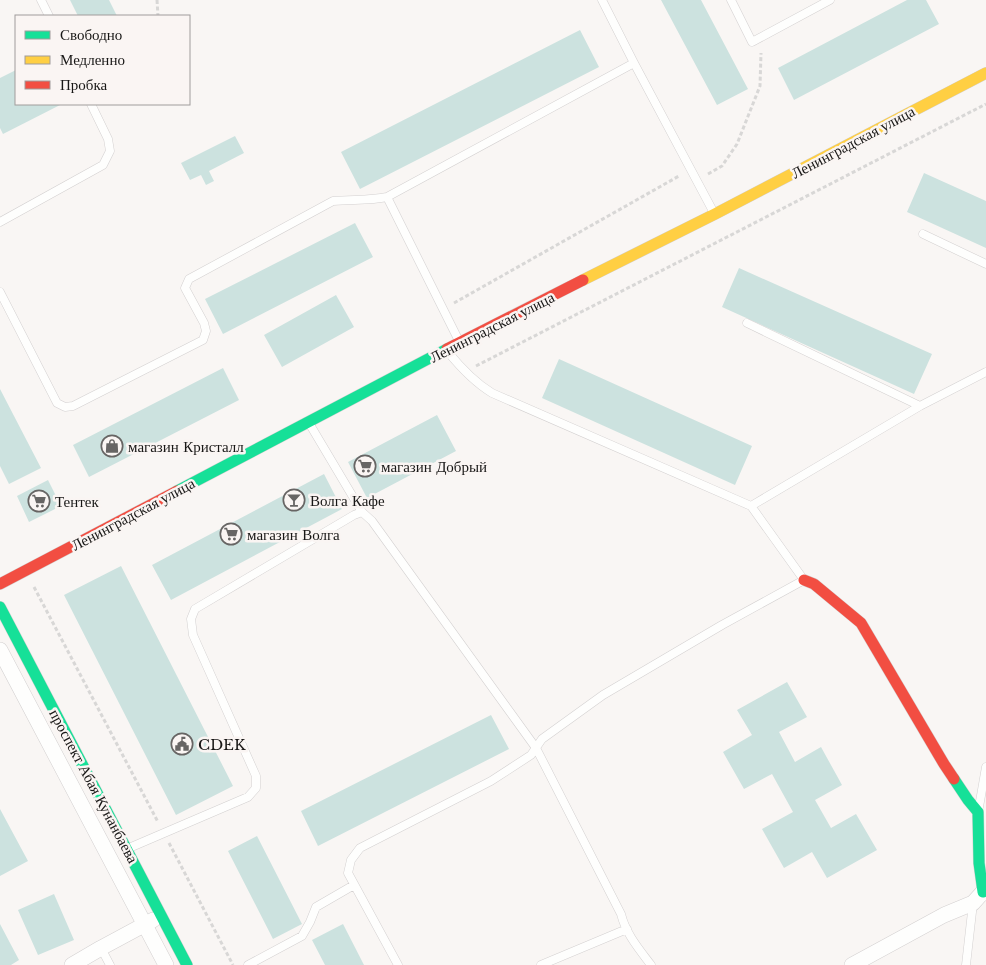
<svg xmlns="http://www.w3.org/2000/svg" width="986" height="965" viewBox="0 0 986 965" font-family="'Libre Baskerville',serif">
  <rect width="100%" height="100%" fill="#f9f6f4"/>
  <path fill="#cce2df" d="M70,0H109L117,16H78Z
    M661,0H701L748,89L717,105Z
    M907,0H926L939,24L794,100L778,68Z
    M580,30L599,67L360,189L341,152Z
    M16,70V104H62L3,134L0,128V78Z
    M235,136L244,153L209,171L214,181L206,185L201,175L190,180L181,163Z
    M924,173L986,201V248L907,212Z
    M355,223L373,257L223,334L205,299Z
    M739,268L932,354L914,394L722,307Z
    M336,295L354,327L282,367L264,335Z
    M559,359L752,446L735,485L542,398Z
    M223,368L239,400L89,477L73,445Z
    M0,389L41,468L9,484L0,466Z
    M437,415L456,451L367,498L348,462Z
    M324,474L342,509L171,600L152,565Z
    M48,480L61,506L29,522L17,496Z
    M121,566L233,786L176,815L64,595Z
    M787,682L807,717L779,732L795,762L821,747L842,785L815,800L831,828L856,814L877,850L827,878L812,852L784,868L762,829L793,812L772,774L744,789L723,752L752,735L737,710Z
    M491,715L509,749L318,846L301,811Z
    M0,809L28,861L0,876Z
    M257,836L302,924L273,939L228,851Z
    M54,894L74,940L38,955L18,910Z
    M0,924L19,960L11,965H0Z
    M343,924L364,965H325L312,940Z"/>
  <g fill="none" stroke-linecap="round" stroke-linejoin="round">
    <g stroke="#d3d0d0" stroke-width="9">
      <path id="lane" d="M41,0L49,16
        M602,0L634,63L714,213
        M731,0L752,42L830,0
        M387,197L459,341
        M0,222L103,165L110,151L108,139L91,104
        M923,234L986,264
        M0,292L57,403L65,407L73,406L203,340L206,331L204,323L185,288L189,279L333,201C351,199 369,201 387,197L634,63
        M747,323L920,406
        M448,352C461,368 474,382 492,393L751,506
        M309,423L362,512
        M979,807L986,767
        M129,848L248,797L256,788V776L193,635L191,619L195,609L354,515L362,512L372,521L536,748L621,914C626,934 639,949 651,965
        M101,948L110,965
        M248,965L302,936L310,922L316,907L354,885
        M398,965L348,873L351,860L360,848L491,781L531,755L542,739L603,695L722,625L804,580L751,506L920,406L986,372
        M541,965L627,929
        M966,965L973,903"/>
    </g>
    <g stroke="#d3d0d0" stroke-width="16">
      <path id="street" d="M0,650L166,965
        M72,965L101,948L153,920
        M852,965L944,915L973,903L983,892L986,893"/>
    </g>
    <g stroke="#d3d0d0" stroke-width="12">
      <path id="fast" d="M177,491L447,349
        M0,607L187,965
        M954,779L968,800L978,812L979,863L983,892"/>
    </g>
    <g stroke="#d3d0d0" stroke-width="12">
      <path id="slow" d="M583,280L715,214L986,73"/>
    </g>
    <g stroke="#d3d0d0" stroke-width="12">
      <path id="jam" d="M447,349L583,280
        M804,580L814,584L861,623L944,764L954,779
        M0,584L177,491"/>
    </g>
    <path stroke="#d8d7d6" stroke-width="3" stroke-dasharray="4 2.5" stroke-linecap="butt" d="M157,0L158,16
      M708,174L722,166L737,144L760,86L761,53
      M454,303L679,176
      M476,366L986,104
      M34,587L158,822
      M169,843L233,965"/>
    <use href="#lane" stroke="#fefefd" stroke-width="8"/>
    <use href="#street" stroke="#fefefd" stroke-width="15"/>
    <use href="#fast" stroke="#16e098" stroke-width="11"/>
    <use href="#slow" stroke="#ffcf43" stroke-width="11"/>
    <use href="#jam" stroke="#f24e42" stroke-width="11"/>
  </g>
  <defs>
    <g id="shop-ring" transform="scale(1.125)"><circle r="9.5" fill="#faf5f3" stroke="#676564" stroke-width="1.5"/><path d="M-5-2.5h2.3a2.7 3.5 0 0 1 5.4 0H5L5.5 6h-11ZM-1.5-2.5h3a1.5 2.3 0 0 0-3 0Z" fill="#676564"/></g>
    <g id="supermarket-ring" transform="scale(1.125)"><circle r="9.5" fill="#faf5f3" stroke="#676564" stroke-width="1.5"/><path d="M-6-5.5h2.5l.6 2H6L4.5 2H-2.5L-4.4-4H-6ZM-1.5 3.2a1.3 1.3 0 1 0 .1 0ZM3 3.2a1.3 1.3 0 1 0 .1 0Z" fill="#676564"/></g>
    <g id="bar-ring" transform="scale(1.125)"><circle r="9.5" fill="#faf5f3" stroke="#676564" stroke-width="1.5"/><path d="M-6-5H6L.8 .8V4.5H3.5V6h-7V4.5H-.8V.8Z" fill="#676564"/></g>
    <g id="civic-ring" transform="scale(1.125)"><circle r="9.5" fill="#faf5f3" stroke="#676564" stroke-width="1.5"/><path d="M-.6-6.5H3V-4.5H.6V-3L4-1V1h2V6H-6V1h2V-1L-.6-3ZM-1.2 2.5V6h2.4V2.5Z" fill="#676564"/></g>
  </defs>
  <g fill-rule="evenodd">
    <use href="#shop-ring" x="112" y="446"/>
    <use href="#supermarket-ring" x="365" y="466"/>
    <use href="#bar-ring" x="294" y="500"/>
    <use href="#supermarket-ring" x="39" y="501"/>
    <use href="#supermarket-ring" x="231" y="534"/>
    <use href="#civic-ring" x="182" y="744"/>
  </g>
  <g text-anchor="middle" dominant-baseline="central" stroke-width="5" stroke-linejoin="round" paint-order="stroke">
    <g font-size="15" fill="#181716" stroke="#faf5f3">
      <text transform="translate(853 142) rotate(-28)">Ленинградская улица</text>
      <text transform="translate(492 327) rotate(-27)">Ленинградская улица</text>
      <text transform="translate(133 514) rotate(-28)">Ленинградская улица</text>
      <text transform="translate(94 786) rotate(62)">проспект Абая Кунанбаева</text>
    </g>
    <g font-size="15" fill="#181716" stroke="#faf5f3" text-anchor="start">
      <text x="128" y="446">магазин Кристалл</text>
      <text x="381" y="466">магазин Добрый</text>
      <text x="310" y="500">Волга Кафе</text>
      <text x="55" y="501">Тентек</text>
      <text x="247" y="534">магазин Волга</text>
      <text x="198" y="744">CDEK</text>
    </g>
  </g>
  <rect x="15" y="15" width="175" height="90" fill="#faf5f3" stroke="#a09c9b"/>
  <rect x="25" y="31" width="25" height="8" fill="#16e098" stroke="#a09c9b"/>
  <text x="60" y="40" font-size="15" fill="#181716">Свободно</text>
  <rect x="25" y="56" width="25" height="8" fill="#ffcf43" stroke="#a09c9b"/>
  <text x="60" y="65" font-size="15" fill="#181716">Медленно</text>
  <rect x="25" y="81" width="25" height="8" fill="#f24e42" stroke="#a09c9b"/>
  <text x="60" y="90" font-size="15" fill="#181716">Пробка</text>
</svg>
